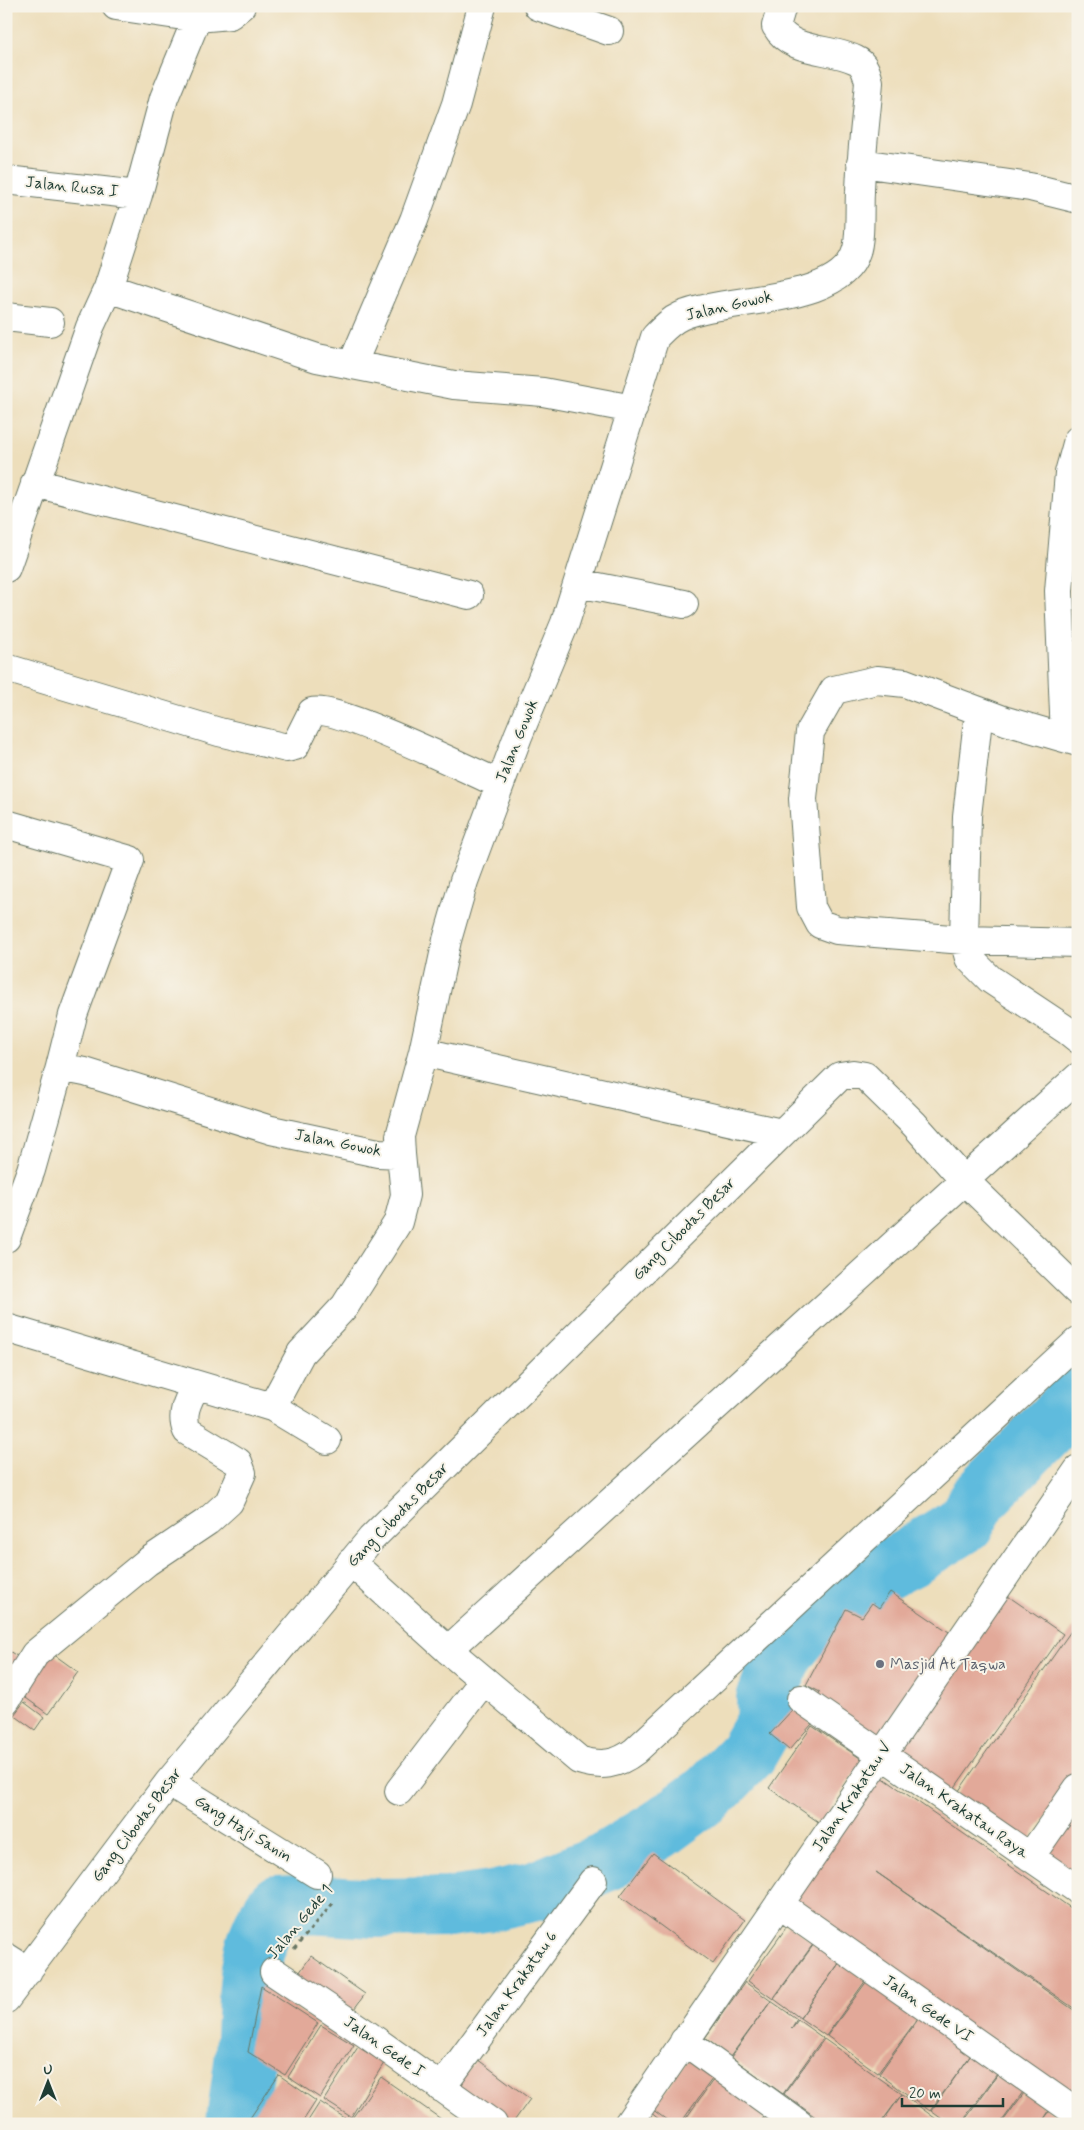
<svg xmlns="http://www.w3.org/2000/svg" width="1084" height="2130" viewBox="0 0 1084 2130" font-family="Mynerve,sans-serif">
  <rect width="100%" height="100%" fill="#f7f3e8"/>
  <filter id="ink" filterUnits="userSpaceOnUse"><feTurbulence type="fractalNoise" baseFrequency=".02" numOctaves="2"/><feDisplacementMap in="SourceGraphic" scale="10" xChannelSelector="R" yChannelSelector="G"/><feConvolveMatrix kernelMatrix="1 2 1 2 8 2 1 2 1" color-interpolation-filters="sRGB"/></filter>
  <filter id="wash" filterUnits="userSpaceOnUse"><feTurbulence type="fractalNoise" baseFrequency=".0096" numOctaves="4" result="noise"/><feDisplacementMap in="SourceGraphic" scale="20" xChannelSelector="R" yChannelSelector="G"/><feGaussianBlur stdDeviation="1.12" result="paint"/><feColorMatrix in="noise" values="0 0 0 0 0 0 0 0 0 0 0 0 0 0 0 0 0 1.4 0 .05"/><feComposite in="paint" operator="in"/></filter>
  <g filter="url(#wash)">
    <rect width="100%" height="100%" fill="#eddebb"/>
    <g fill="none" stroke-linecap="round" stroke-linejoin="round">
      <path stroke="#5fbbdd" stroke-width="60" d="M236,2124C238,2100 243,2076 245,2052C249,2003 244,1944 277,1905L308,1904L376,1908L448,1907L492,1901L536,1891L567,1878L605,1862L660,1829L710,1792L747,1754L767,1719L766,1699L775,1675L786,1651L805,1628L868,1579L909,1558L965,1523L979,1498L1078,1397"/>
    </g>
    <g id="blocks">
      <path fill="#e2a999" d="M890,1592L955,1636L878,1746L814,1701L820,1692L806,1685L846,1609L862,1617L872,1603L879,1608Z
        M1002,1592L1063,1634L951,1793L891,1751Z
        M1078,1621V1771L1026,1844L956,1795Z
        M6,1649L23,1660L6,1685Z
        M49,1651L78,1672L48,1714L19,1693Z
        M24,1702L44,1717L35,1730L14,1715Z
        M794,1708L812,1724L789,1750L770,1734Z
        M812,1726L863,1760L820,1823L769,1788Z
        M879,1775L1078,1913V2011L876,1872L1078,2013V2112L785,1907Z
        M1078,1797V1877L1040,1852Z
        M653,1853L745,1920L713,1964L620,1896Z
        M788,1925L814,1943L773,1999L748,1981Z
        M814,1944L840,1962L800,2018L774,1999Z
        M311,1956L365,1994L349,2016L295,1979Z
        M840,1962L866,1980L826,2036L800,2018Z
        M867,1981L918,2018L878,2073L827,2036Z
        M745,1982L771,2001L730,2057L705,2038Z
        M261,1986L318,2023L285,2075L248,2052Z
        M771,2001L797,2019L791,2029L798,2020L823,2038L783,2094L731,2057Z
        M919,2018L971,2055L930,2111L879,2074Z
        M321,2025L354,2045L320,2098L288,2077Z
        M824,2039L902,2094L880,2124H825L784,2094Z
        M358,2047L384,2063L351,2117L324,2100Z
        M692,2054L717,2072L680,2124H672L652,2109Z
        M971,2055L997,2074L960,2124H949L931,2111Z
        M477,2059L530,2099L512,2124H498L453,2090Z
        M718,2073L770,2109L759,2124H682Z
        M998,2074L1023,2092L1000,2124H962Z
        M279,2075L316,2101L301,2124H246Z
        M381,2077L404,2093L448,2124H348Z
        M1024,2093L1049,2111L1044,2119L1050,2111L1068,2124H1001Z
        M902,2094L928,2113L943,2124H881Z
        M320,2102L345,2118L342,2124H306Z
        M771,2110L790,2124H761Z
        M650,2112L665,2124H641Z"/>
    </g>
  </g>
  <g filter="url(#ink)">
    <use href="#blocks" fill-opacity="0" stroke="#677563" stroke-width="1"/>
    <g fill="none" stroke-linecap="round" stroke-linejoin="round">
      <g stroke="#677563" stroke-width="30">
        <path id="minor" d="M116,6L197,18L230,15L241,6
          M538,6L609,31
          M861,163L1030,187L1078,199
          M6,180L138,195
          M108,288L317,358L454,385L543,392L633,409
          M6,317L50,322
          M352,365L414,220L456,104L482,6
          M35,483L469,595
          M6,568L90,327L108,288L138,195L164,98L197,18
          M578,583L684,604
          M6,668L219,732L287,748L295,746L312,712C335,704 470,771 500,784
          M979,711L967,816L964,940L969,958L990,979L1068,1031L1078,1039
          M1065,738L1059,591L1069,473L1078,440
          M1078,742L1006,721L905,683L877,680L834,690L810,732L803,799L811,907L820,924L837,930L964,940L1078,943
          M6,824L130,860L73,1015L60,1067
          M423,1052L781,1133
          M6,1238L31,1170L60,1067L85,1072L271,1130L378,1153L401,1154L400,1136L423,1052L447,940L464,881L518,736L565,623L655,337C664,328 670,321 681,316C725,296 840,305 856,252C861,239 859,207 860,192C861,155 866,119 869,82C867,74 864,63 856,60C830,47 792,54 776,26L782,6
          M6,1328L272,1407L327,1440
          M272,1407L301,1353L345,1306L398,1222L405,1195L401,1154
          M351,1562L448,1650L579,1760C601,1767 617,1765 635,1751L1078,1341
          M448,1650L1078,1077
          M801,1699L1078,1890
          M6,1700L35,1654L147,1562L208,1521L229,1502L242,1473L238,1462L187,1431C180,1414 188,1400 196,1385
          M169,1782L317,1874
          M399,1791L484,1680
          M1030,1857L1078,1788
          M779,1904L1078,2114
          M6,1957L28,1971
          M274,1972L365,2033L493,2124
          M6,1999L169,1782L371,1539L840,1076L853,1074L865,1076L914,1124L964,1180L1078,1291
          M684,2041L799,2124
          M441,2088L593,1881
          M628,2124L1078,1470"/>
      </g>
      <path stroke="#677563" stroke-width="3" stroke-dasharray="4 4" stroke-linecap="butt" d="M294,1949L334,1902"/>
      <use href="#minor" stroke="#fff" stroke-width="28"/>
    </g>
  </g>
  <circle fill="#6b7280" stroke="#f7f3e8" stroke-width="2" cx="880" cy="1664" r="5"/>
  <g text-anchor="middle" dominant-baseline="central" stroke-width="4" stroke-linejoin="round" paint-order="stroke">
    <g font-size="16" fill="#1f3d34" stroke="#f7f3e8">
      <text transform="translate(72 187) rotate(6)">Jalan Rusa I</text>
      <text transform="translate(729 306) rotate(-13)">Jalan Gowok</text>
      <text transform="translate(517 741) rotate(-68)">Jalan Gowok</text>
      <text transform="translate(338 1143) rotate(11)">Jalan Gowok</text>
      <text transform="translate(684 1229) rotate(-45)">Gang Cibodas Besar</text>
      <text transform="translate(398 1515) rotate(-46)">Gang Cibodas Besar</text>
      <text transform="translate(852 1797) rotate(-56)">Jalan Krakatau V</text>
      <text transform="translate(964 1811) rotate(35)">Jalan Krakatau Raya</text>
      <text transform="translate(137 1825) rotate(-53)">Gang Cibodas Besar</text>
      <text transform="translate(243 1829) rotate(32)">Gang Haji Sanin</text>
      <text transform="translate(300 1922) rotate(-50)">Jalan Gede 1</text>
      <text transform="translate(517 1984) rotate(-54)">Jalan Krakatau 6</text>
      <text transform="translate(928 2009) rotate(35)">Jalan Gede VI</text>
      <text transform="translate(384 2047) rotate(35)">Jalan Gede I</text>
    </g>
    <g font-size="16" fill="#5b616d" stroke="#f7f3e8" text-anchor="start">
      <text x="890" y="1664">Masjid At Taqwa</text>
    </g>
  </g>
  <rect width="1084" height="2130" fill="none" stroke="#f7f3e8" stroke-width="25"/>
  <g transform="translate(48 2082)" stroke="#f7f3e8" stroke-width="4" paint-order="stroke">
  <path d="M0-4L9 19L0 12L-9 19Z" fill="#1f3d34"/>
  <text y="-8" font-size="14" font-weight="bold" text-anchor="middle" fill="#1f3d34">U</text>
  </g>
  <path d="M902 2098v8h101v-8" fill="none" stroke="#1f3d34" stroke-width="2.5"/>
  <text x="909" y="2098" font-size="15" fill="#1f3d34" stroke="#f7f3e8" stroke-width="4" paint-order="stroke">20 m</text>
</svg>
